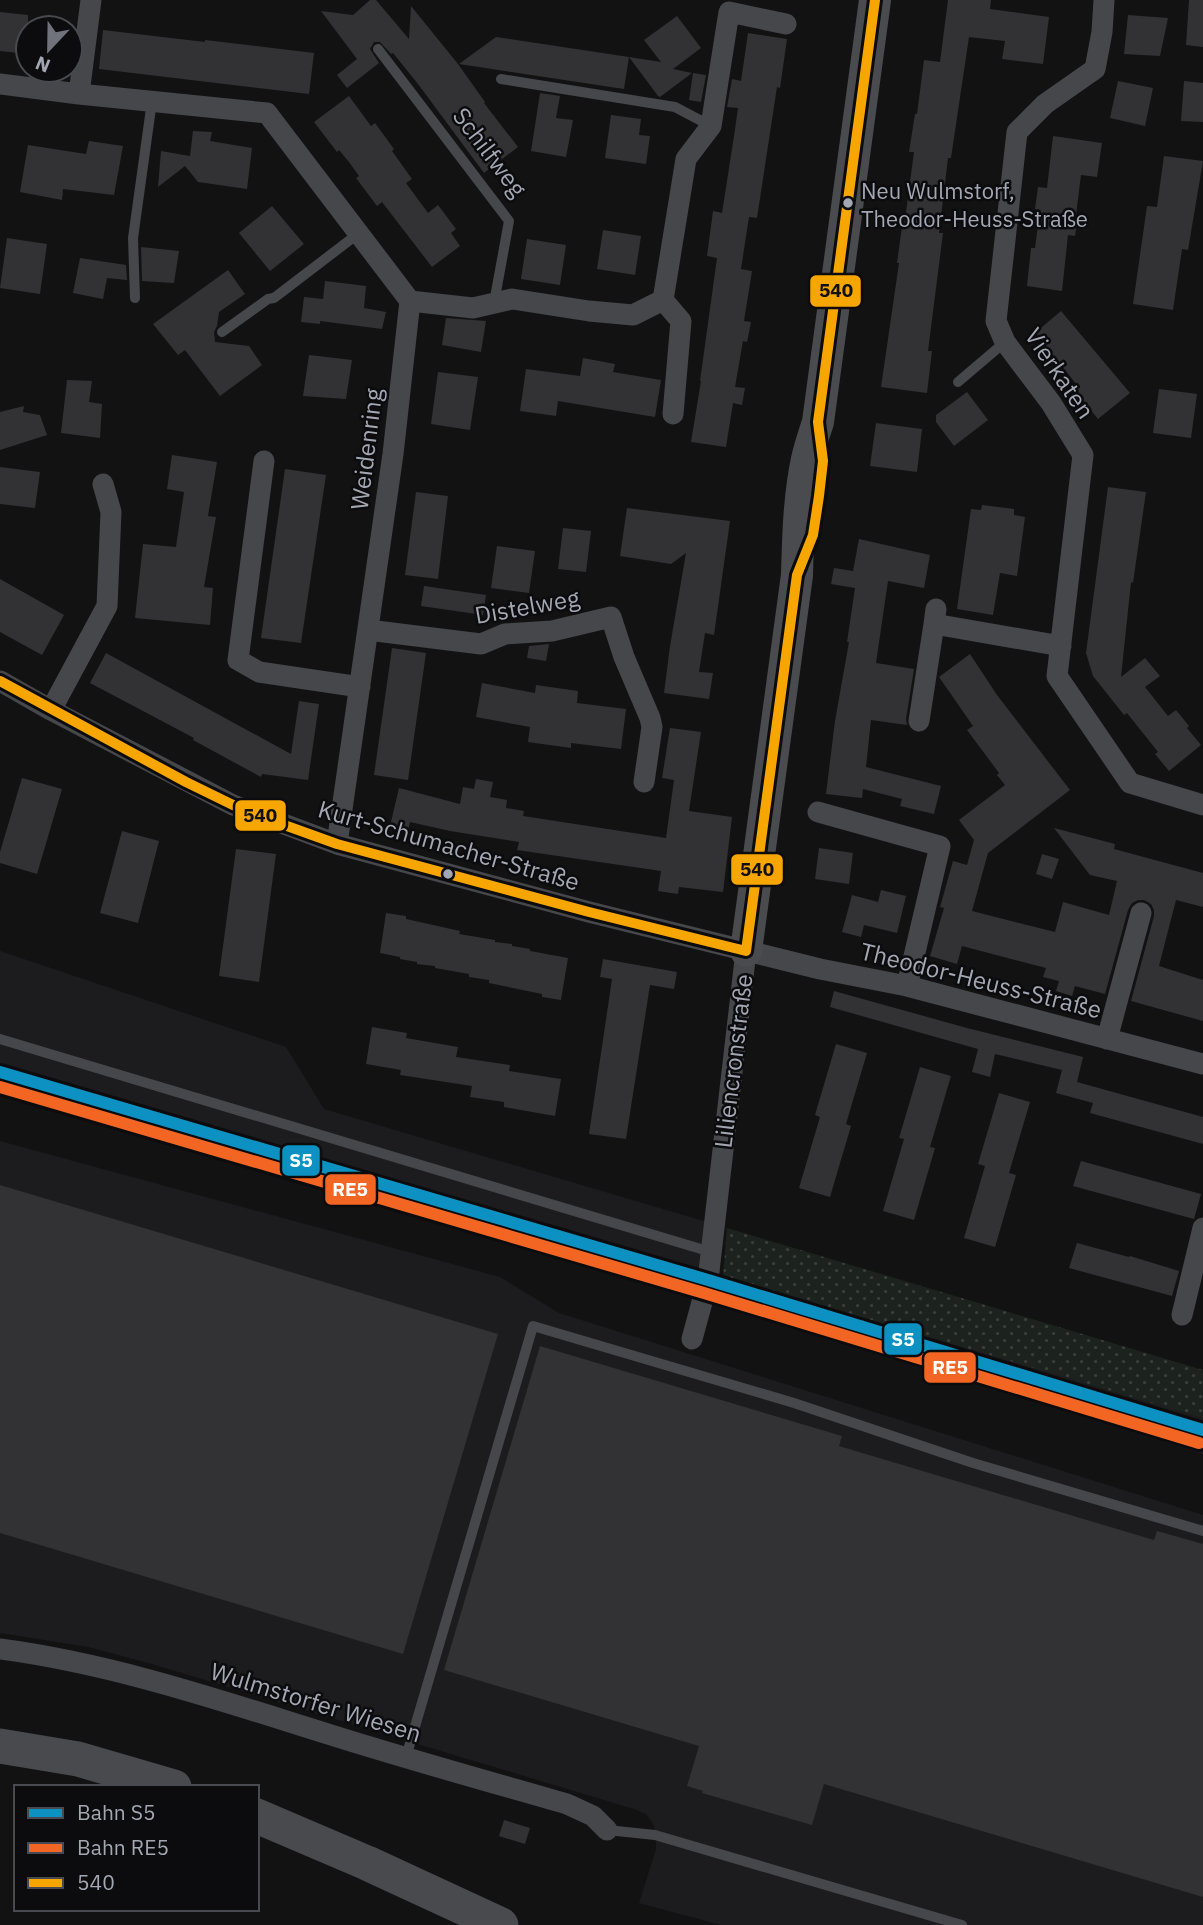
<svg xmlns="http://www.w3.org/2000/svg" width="1203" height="1925" viewBox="0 0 1203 1925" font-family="'IBM Plex Sans',sans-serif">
  <defs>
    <pattern id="grass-dots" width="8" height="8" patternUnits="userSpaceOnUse" patternTransform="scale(1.75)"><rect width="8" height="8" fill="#1c221d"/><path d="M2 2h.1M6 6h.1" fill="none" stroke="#3a3f3b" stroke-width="1.8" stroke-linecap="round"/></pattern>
  </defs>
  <rect width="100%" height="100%" fill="#121212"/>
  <path fill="#1c1c1e" d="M0,951L286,1047L324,1109L707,1222L699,1268L1203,1415V1454L718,1307L0,1095Z
    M0,1141L500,1277L559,1313L1203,1515V1925H721L639,1903L656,1849V1833L652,1822L646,1814L634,1809L145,1662L88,1647L0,1633Z"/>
  <path fill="url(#grass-dots)" d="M727,1228L1203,1370V1418L723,1276Z"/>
  <path fill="#323235" d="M370,0H376L409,39L411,6L458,64L485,102L484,103L518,147L484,173L418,84L393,53L391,54L380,42H374L370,49L379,63L347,88L337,75L357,59L321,11L353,15Z
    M948,0H991L990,9L1049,17L1043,64L1002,59L1005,41L969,37L951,158H948L939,233H943L928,351H932L927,393L881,387L899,263H897L902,227H904L914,152H909L915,114H917L924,60L940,62Z
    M1189,0H1203V47L1186,45Z
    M0,12L28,15V54L0,51Z
    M1128,15L1168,18L1160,56L1124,54Z
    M677,16L701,48L673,69L692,73L660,97L658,96L629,57L661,62L644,40Z
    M103,30L205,42V40L314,53L309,94L99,69Z
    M748,33L787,39L780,88L777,87L757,218L749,217L741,269L752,271L744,321L751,322L747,342L743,341L735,387L745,388L742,405L733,403L726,447L691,442L701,381H700L717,258L707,256L713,211L722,213L734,136L738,108L727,107L732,79L741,81Z
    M496,37L629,57L624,89L459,64Z
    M693,73L706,75L701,102L689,100Z
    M1118,81L1153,88L1145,126L1110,118Z
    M1184,81L1203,83V122L1181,121Z
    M540,93L560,96L556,118L573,120L566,157L531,151Z
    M349,96L371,126L375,123L394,149L392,151L412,179L406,183L428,213L438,205L456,229L451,233L460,246L432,267L382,202L377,206L356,178L359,176L349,162L339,150L337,152L314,122Z
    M611,115L641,119L639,135L650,136L646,164L605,158Z
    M193,131L212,132L210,141L252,148L247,189L198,182L185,166L158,187L161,151L190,156Z
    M1053,136L1102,143L1097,177L1081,175L1076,215H1078L1075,236L1068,235L1062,291L1027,286L1031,248H1035L1040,210L1035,209L1038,187L1047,188Z
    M89,141L123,146L114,195L63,189L62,200L20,192L28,145L86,154Z
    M1164,156L1203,161L1188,250L1182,249L1173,310L1133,304L1147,206L1157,207Z
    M272,206L304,244L270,271L239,233Z
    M603,230L641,236L635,275L597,269Z
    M7,238L47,244L40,294L0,288Z
    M527,239L566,245L560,285L521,279Z
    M141,247L179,251L174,283L142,281Z
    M80,258L126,265L127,280L107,278L103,299L73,293Z
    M228,270L245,294L219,312L217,326L214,332L215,342L249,346L262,365L220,396L185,350L178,355L153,324Z
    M325,281L366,286L364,308L386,312L382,329L320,321V324L301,322L304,297L323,299Z
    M1061,311L1130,393L1098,419L1073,388L1077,385L1035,333Z
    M446,318L486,321L481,352L442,345Z
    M309,355L352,360L346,399L303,396Z
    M583,358L615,364L613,372L661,380L655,417L558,401L556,416L520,411L526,369L580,376Z
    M438,372L478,377L470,430L431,424Z
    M67,380L92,381L89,402L102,404L100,438L61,433Z
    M1159,389L1197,394L1191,438L1153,433Z
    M967,392L988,420L954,446L936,422V415Z
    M24,406L23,412L40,415L47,435L0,450V412Z
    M876,423L922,429L917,472L870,466Z
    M172,455L217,462L208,516L216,517L204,587L213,588L210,625L135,618L143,544L176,547L184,492L167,489Z
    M0,467L40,472L35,508L0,504Z
    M285,469L326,475L301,643L261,638Z
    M1108,487L1146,492L1133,583L1131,582L1121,677L1145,658L1160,676L1145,687L1168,716L1176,710L1189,726L1187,728L1201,745L1169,771L1155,754L1158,752L1127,713L1124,715L1093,676L1086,653Z
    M416,492L448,496L438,579L405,575Z
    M982,505L1014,509V515L1025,517L1017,576L1000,573L993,615L957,609L971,509L981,510Z
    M627,508L730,521L714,635L705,633L699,672L713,673L709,699L664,693L670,646L686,553L671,564L620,556Z
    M563,528L591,531L586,572L558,569Z
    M859,539L930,555L924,588L888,581L876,663L914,669L906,719L907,725L871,720L866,767L941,786L934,814L900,806L902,799L863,789L862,798L826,794L835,721L849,642H847L855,588L831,584L834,568L853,571Z
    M497,546L535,551L529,593L491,588Z
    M0,579L64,615L42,655L0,632Z
    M424,586L486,595L483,615L421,606Z
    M549,644L546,661L527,658L529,646Z
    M392,648L426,653L408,780L374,775Z
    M106,653L291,754L299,701L319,704L308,780L262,774L261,777L193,740L194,738L90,683Z
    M970,654L997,695L1070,790L988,853L972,911L1055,932L1063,902L1109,915L1117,881L1090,875L1054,828L1115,844L1114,849L1203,873V907L1176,900L1159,966L1203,980V1021L1131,1001L1154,916V910L1151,904L1144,900H1138L1132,903L1128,910L1105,994L1075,986L1072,996L1056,991L1059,981L1043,977L1046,968L962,946L957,964L930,956L944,908L940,907L953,861L967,865L974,840L959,820L1005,785L997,775L999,773L967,730L973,726L939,677Z
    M482,683L535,693L536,685L578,691L577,703L626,709L621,749L571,743V748L528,742L530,727L476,717Z
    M670,728L701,732L689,811L732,817L723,892L679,887L678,894L658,891L661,871L517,850L519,842L450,831L410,822L408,830L390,826L399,788L460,804L463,787L474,789L476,779L493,782L490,797L507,800L506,808L524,811L523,816L666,838L674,780L662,778Z
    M22,778L62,789L37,874L0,863V852Z
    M122,831L159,841L138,923L100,913Z
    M819,848L853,853L849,884L815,879Z
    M236,849L276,854L259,982L219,976Z
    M1042,854L1059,859L1052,879L1036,874Z
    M881,890L906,896L897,933L864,925L861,937L842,932L852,895L878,902Z
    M386,913L406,916V919L460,931L459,934L495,940V942L512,944V946L530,949V951L568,958L561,1000L542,997V994L489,983V980L469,977V974L435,968V966L417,964V962L400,959V957L380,953Z
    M603,959L677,972L674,989L650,985L626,1139L589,1134L612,979L600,977Z
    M834,991L967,1028L1083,1057L1077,1082L1203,1117V1144L1090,1113L1093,1103L1056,1093L1062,1070L995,1054L990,1077L972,1072L978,1049L830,1007Z
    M372,1027L407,1033L406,1038L458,1047L456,1057L510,1065L509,1071L561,1079L555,1116L504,1107V1102L470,1097L472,1086L400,1075L401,1070L366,1064Z
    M836,1044L867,1053L846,1124L851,1126L830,1197L799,1188L820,1117L815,1115Z
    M920,1067L951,1076L930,1147L935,1148L914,1220L883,1211L904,1139L899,1138Z
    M999,1093L1030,1102L1009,1173L1016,1175L995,1247L964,1238L985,1166L978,1164Z
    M1081,1161L1201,1194L1194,1219L1073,1186Z
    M0,1185L498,1334L403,1654L0,1533Z
    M1077,1243L1129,1257L1130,1256L1179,1271L1172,1296L1069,1268Z
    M540,1346L842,1436L839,1446L1154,1540L1157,1531L1203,1544V1897L824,1784L812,1825L702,1793L703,1791L687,1786L699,1746L444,1670Z
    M504,1820L530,1828L525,1844L499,1836Z"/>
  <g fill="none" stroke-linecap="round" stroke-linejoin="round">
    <path stroke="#46474b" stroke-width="10" d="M378,49L509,221L494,303
      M501,79L675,107L711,126
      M135,298L133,238L152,101
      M222,332L268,299L274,298L359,233
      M958,382L1005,342
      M0,1039L711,1252
      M406,1757L533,1326L794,1403L973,1463L1203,1531
      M607,1830L655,1835L962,1925"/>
    <path stroke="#46474b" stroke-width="21" d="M1104,0L1102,32L1095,69L1045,104L1017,132L996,321L1005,342L1051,403L1083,455L1057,676L1130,783L1203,805
      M0,84L79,94L267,113L410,301L393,454L337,844
      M79,94L91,0
      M663,300L681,321L673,414
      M410,301L473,308L512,299L589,311L633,315L663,300L686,159L711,126L729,12L786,24
      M264,461L238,660L259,672L360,687
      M936,609L934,624L1061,646
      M368,630L481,644L505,634L552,631L611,617L624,657L650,718L652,727L644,782
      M0,681L51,710L233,805L337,844L589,912L820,969L907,986L1203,1064
      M51,710L107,606L111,512L103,484
      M919,721L934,624
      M818,812L940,846L907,986
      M1107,1039L1141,913
      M1182,1315L1203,1228
      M692,1339L708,1280L746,951
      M0,1649C113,1664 219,1700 328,1734C407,1759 487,1781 567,1804L593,1816L607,1830"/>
    <path stroke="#4a4b4f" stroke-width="32" d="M746,951L797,575C798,536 799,497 807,459C810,446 814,434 818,422L875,0"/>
    <path stroke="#484a4d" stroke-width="35" d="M0,1746L78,1759L174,1787
      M257,1816L367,1863L501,1925"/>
    <g stroke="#0c0c0e" stroke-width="16">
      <path id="bus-1" d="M0,681L186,782L233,805L287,826L337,844L589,912L746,951L797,575L813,535L819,496L823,461L818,422L875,0"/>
    </g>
    <use href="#bus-1" stroke="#f7a600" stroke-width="10"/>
    <g stroke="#0c0c0e" stroke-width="18">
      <path id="rail-1" d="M0,1072L708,1280L1203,1430"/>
    </g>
    <g stroke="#0c0c0e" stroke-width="18">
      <path id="rail-2" d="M0,1087L704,1293L1199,1443"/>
    </g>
    <use href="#rail-1" stroke="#0d91c2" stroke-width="12"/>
    <use href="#rail-2" stroke="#f26522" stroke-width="12"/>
  </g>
  <g fill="#a3a7b3" stroke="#0c0c0e" stroke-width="2.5">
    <circle cx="848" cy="203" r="6"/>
    <circle cx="448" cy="874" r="6"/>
  </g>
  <g text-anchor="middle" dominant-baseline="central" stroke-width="5" stroke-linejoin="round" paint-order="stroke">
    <g font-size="22" fill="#a3a7b3" stroke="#0c0c0e" text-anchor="start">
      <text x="861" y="190">Neu Wulmstorf,<tspan x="861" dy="28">Theodor-Heuss-Straße</tspan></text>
    </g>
    <g font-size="24" fill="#a3a7b3" stroke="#0c0c0e">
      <text transform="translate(490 152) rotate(53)">Schilfweg</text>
      <text transform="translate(1060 373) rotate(56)">Vierkaten</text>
      <text transform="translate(366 449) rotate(-83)">Weidenring</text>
      <text transform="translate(527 606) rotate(-10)">Distelweg</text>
      <text transform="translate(449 845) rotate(16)">Kurt-Schumacher-Straße</text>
      <text transform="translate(981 980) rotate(14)">Theodor-Heuss-Straße</text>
      <text transform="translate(733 1061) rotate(-83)">Liliencronstraße</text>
      <text transform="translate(316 1702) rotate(17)">Wulmstorfer Wiesen</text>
    </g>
  </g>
  <g stroke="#0c0c0e" stroke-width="2.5">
    <rect x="809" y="274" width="53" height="34" rx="7" fill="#f7a600"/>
    <rect x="234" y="799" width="53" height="33" rx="7" fill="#f7a600"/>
    <rect x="730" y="853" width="54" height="33" rx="7" fill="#f7a600"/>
    <rect x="281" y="1144" width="40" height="33" rx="7" fill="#0d91c2"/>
    <rect x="324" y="1173" width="53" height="33" rx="7" fill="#f26522"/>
    <rect x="883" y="1322" width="40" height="34" rx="7" fill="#0d91c2"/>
    <rect x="923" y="1351" width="54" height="33" rx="7" fill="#f26522"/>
  </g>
  <g font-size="19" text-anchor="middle" font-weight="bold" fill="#fff">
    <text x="301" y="1167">S5</text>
    <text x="350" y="1196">RE5</text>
    <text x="903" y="1346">S5</text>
    <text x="950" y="1374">RE5</text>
  </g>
  <g font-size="19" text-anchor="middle" font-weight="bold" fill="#111">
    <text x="836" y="297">540</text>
    <text x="260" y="822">540</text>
    <text x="757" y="876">540</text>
  </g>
  <rect x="14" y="1785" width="245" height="126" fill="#0c0c0e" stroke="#484a50" stroke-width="2"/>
  <rect x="28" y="1808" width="35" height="10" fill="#0d91c2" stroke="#484a50" stroke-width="2"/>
  <text x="77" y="1820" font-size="21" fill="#a3a7b3">Bahn S5</text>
  <rect x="28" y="1843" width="35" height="10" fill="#f26522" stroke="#484a50" stroke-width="2"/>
  <text x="77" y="1855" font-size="21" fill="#a3a7b3">Bahn RE5</text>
  <rect x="28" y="1878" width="35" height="10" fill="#f7a600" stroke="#484a50" stroke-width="2"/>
  <text x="77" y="1890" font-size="21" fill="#a3a7b3">540</text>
  <g transform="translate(49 49) rotate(202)"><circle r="33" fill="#0c0c0e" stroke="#484a50" stroke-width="2"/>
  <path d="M0-5L12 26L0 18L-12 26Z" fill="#70737b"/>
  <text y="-10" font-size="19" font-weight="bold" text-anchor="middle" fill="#a3a7b3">N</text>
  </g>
</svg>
